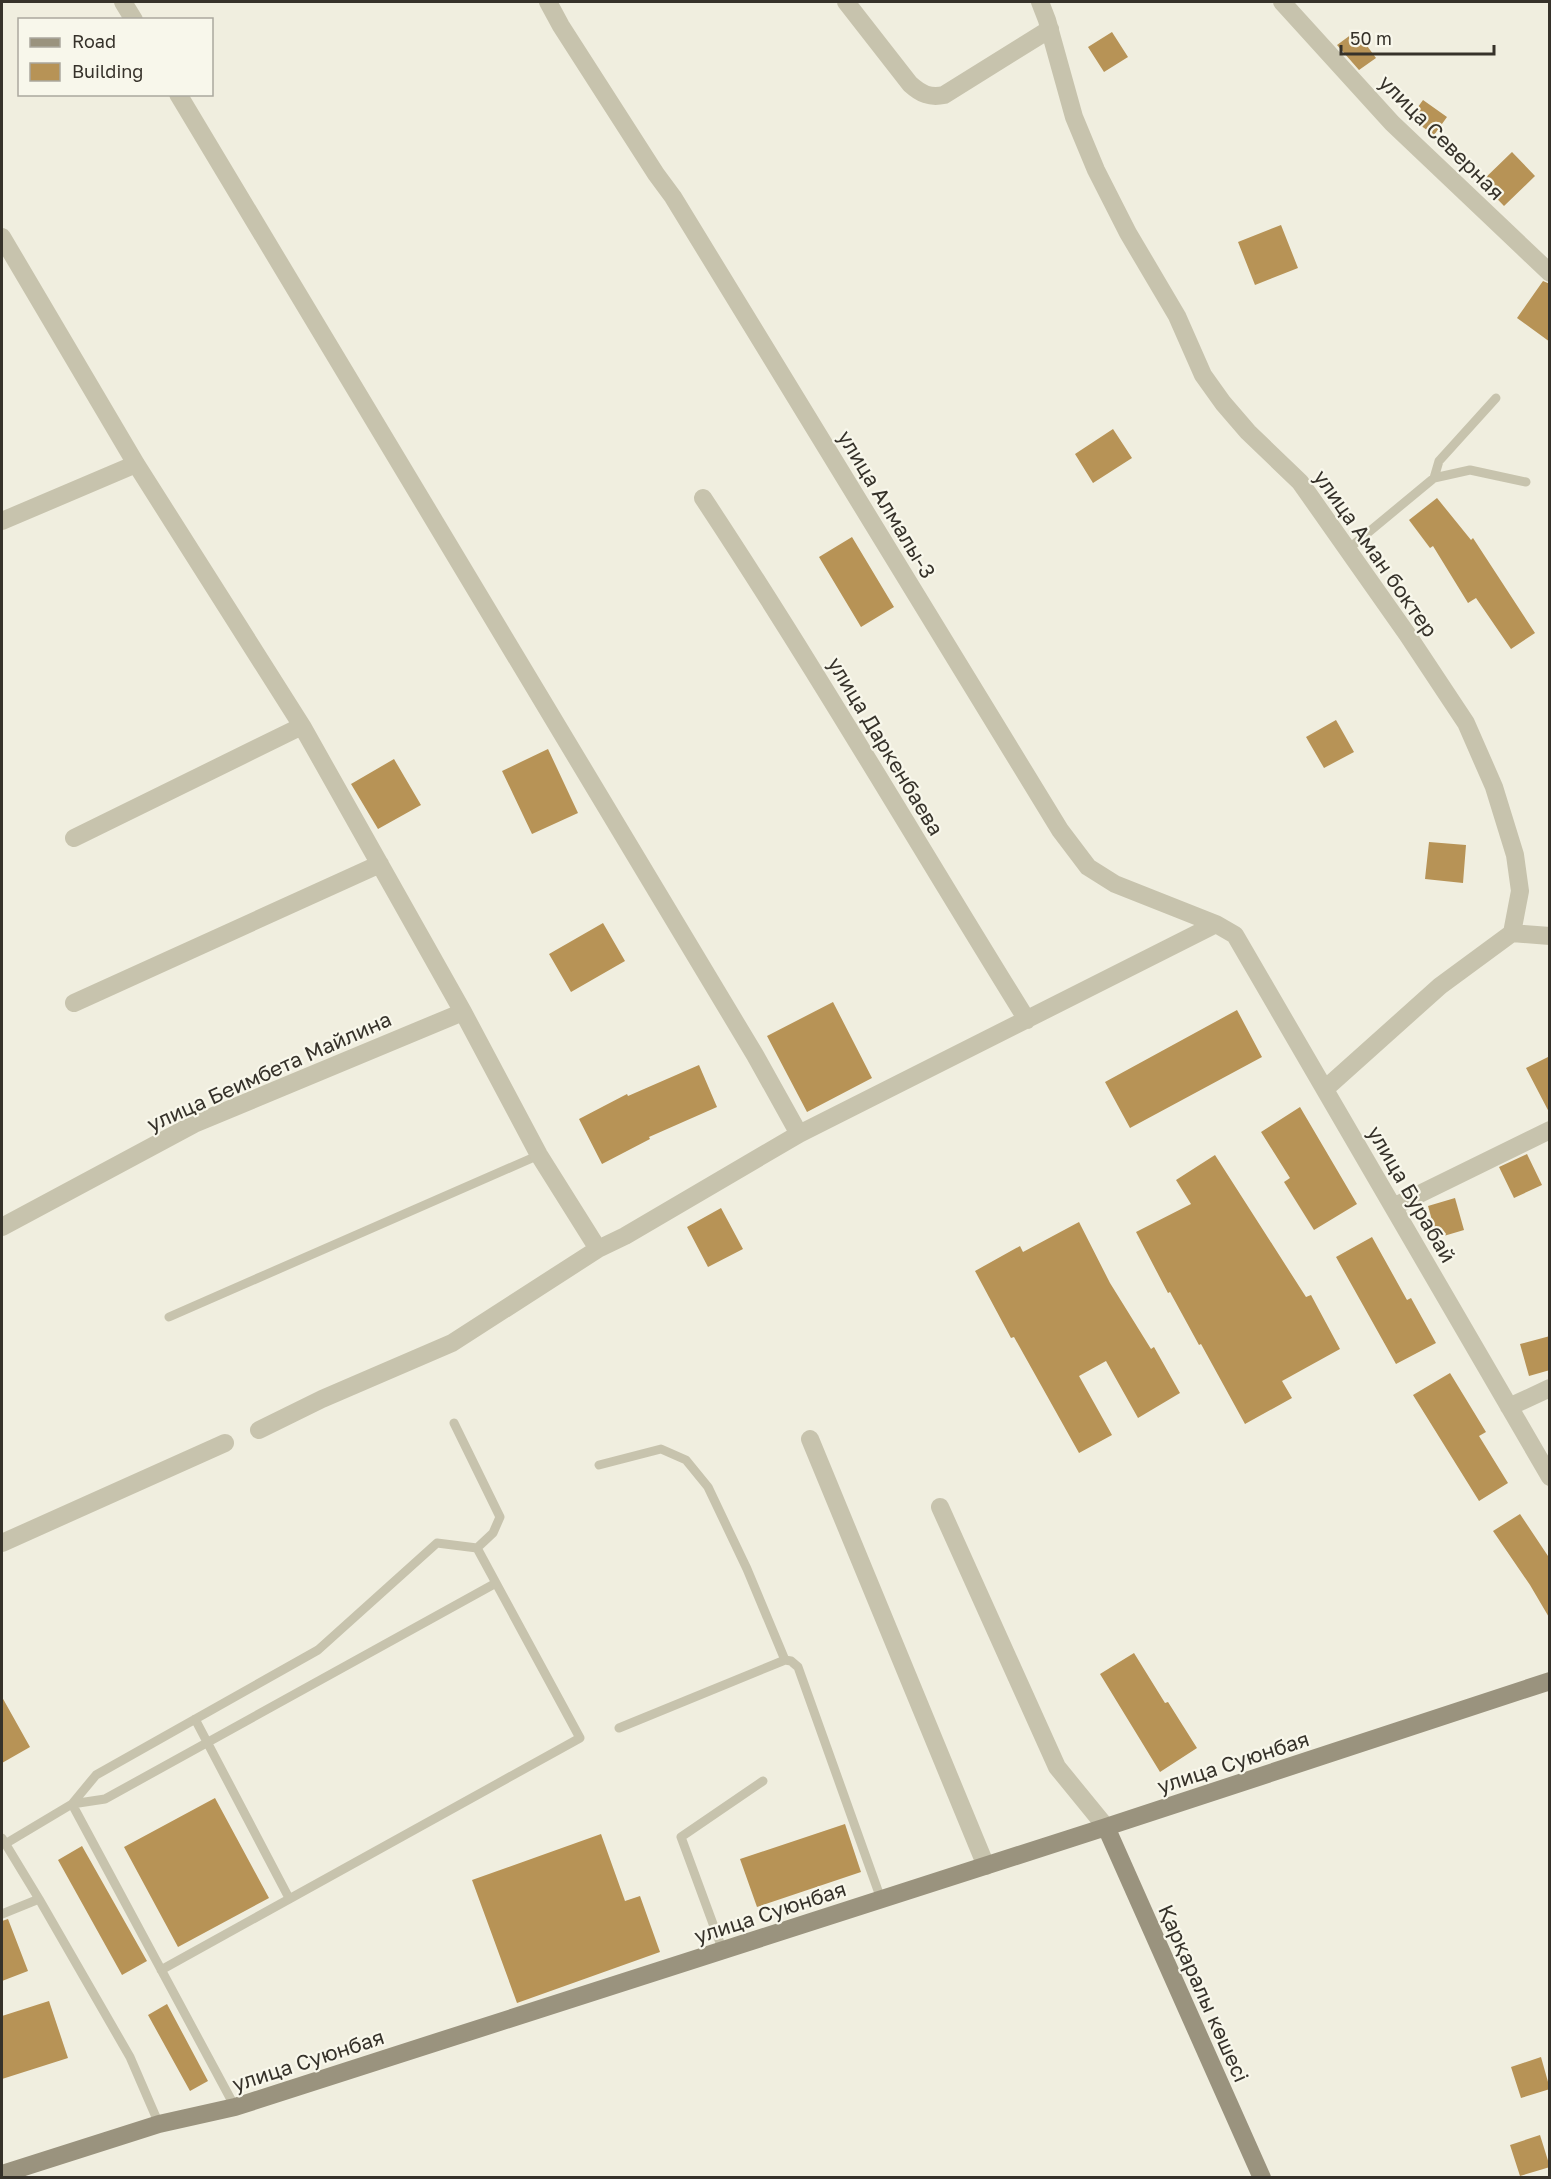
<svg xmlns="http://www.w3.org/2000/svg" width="1551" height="2179" viewBox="0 0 1551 2179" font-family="'Golos Text',sans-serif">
  <rect width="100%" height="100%" fill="#f0eedf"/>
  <path fill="#b79356" d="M1356,31L1376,58L1359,70L1337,45Z
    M1112,32L1128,57L1104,72L1088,47Z
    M1423,100L1447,117L1434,135L1410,118Z
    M1512,152L1535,176L1504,206L1481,182Z
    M1281,225L1298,268L1255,285L1238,242Z
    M1543,281L1550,284V342L1517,318Z
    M1113,429L1132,458L1093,483L1075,454Z
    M1437,498L1471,540L1473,538L1535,633L1511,649L1476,598L1468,603L1433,546L1430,548L1409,520Z
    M852,537L894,607L861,627L819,557Z
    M1336,720L1354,752L1324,768L1306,737Z
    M548,749L578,813L532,834L502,771Z
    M394,759L421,805L378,829L351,784Z
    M1429,842L1466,845L1463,883L1425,879Z
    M603,923L625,961L571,992L549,954Z
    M833,1002L872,1078L807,1112L767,1036Z
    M1237,1010L1262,1057L1130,1128L1105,1082Z
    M1550,1056V1114L1526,1068Z
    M699,1065L717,1107L649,1137L650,1139L602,1164L579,1119L627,1094L628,1096Z
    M1300,1107L1357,1204L1314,1230L1284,1182L1290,1178L1261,1132Z
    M1527,1154L1542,1185L1514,1198L1499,1167Z
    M1215,1155L1306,1297L1311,1295L1340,1349L1282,1381L1292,1398L1245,1424L1201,1344L1199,1345L1170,1292L1168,1293L1136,1232L1191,1204L1176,1180Z
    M1455,1198L1464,1230L1437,1238L1428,1206Z
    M721,1208L743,1249L708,1267L687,1227Z
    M1079,1222L1110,1283L1151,1349L1154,1347L1180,1393L1138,1418L1106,1361L1079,1376L1112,1435L1079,1453L1014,1337L1011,1338L975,1271L1020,1246L1023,1252Z
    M1372,1237L1407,1300L1411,1298L1436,1343L1396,1364L1336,1257Z
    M1550,1336V1370L1529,1376L1520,1344Z
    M1450,1373L1486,1432L1479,1436L1508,1483L1479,1501L1413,1395Z
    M1520,1514L1550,1559V1619L1530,1585L1493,1531Z
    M1134,1653L1165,1703L1168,1702L1197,1748L1160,1772L1100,1674Z
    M2,1697L30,1747L2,1763Z
    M215,1798L269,1898L178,1947L124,1847Z
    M845,1824L861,1872L757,1907L740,1859Z
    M601,1834L625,1901L640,1896L660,1952L517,2003L472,1880Z
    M82,1846L147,1961L122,1975L58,1860Z
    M8,1919L28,1971L2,1981V1921Z
    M49,2001L68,2058L2,2079V2016Z
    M167,2004L208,2081L190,2091L148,2015Z
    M1541,2057L1550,2089L1521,2098L1511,2067Z
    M1540,2135L1550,2167L1520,2176L1510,2145Z"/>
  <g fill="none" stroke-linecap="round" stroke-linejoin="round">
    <path stroke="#c7c3ad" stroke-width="9" d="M1434,478L1439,461L1496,398
      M1347,550L1434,478L1470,470L1526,482
      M169,1317L539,1155
      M454,1423L500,1517L493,1533L477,1548
      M599,1465L661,1449L686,1460L708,1487L747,1569L785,1660
      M195,1719L289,1898
      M619,1728L785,1660L791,1661L798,1667L881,1899
      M2,1838L39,1899L130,2057L159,2124
      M5,1844L72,1804L96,1775L318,1650L437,1543L477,1548L580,1738L161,1970
      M2,1914L39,1899
      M723,1951L681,1837L763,1781
      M235,2107L72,1804L105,1799L496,1583"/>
    <path stroke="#c7c3ad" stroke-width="18" d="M123,2L134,20
      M548,2L561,26L656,174L673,197L1060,830L1088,867L1115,884L1216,924L1235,935L1550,1477
      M846,2L910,84C921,94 930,98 944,95L1050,29
      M1040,2L1047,20L1074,117L1096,170L1128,233L1177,316L1203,375L1223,403L1248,432L1300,482L1407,634L1466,723L1494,787L1515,855L1520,891L1512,933L1440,986L1325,1089
      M1282,2L1392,123L1550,273
      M178,94L755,1055L799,1134
      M2,237L136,464L302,726L463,1012L539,1155L598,1249L625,1236L799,1134L1216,924
      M703,498C816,669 919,846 1027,1020
      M2,521L136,464
      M74,838L302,726
      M1512,933L1550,936
      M74,1003L380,864
      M1393,1207L1550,1130
      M2,1227L194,1124L463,1012
      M1509,1407L1550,1388
      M259,1430L322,1399L452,1343L598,1249
      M810,1439L986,1866
      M940,1507L1057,1767L1106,1827
      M2,1543L225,1443"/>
    <path stroke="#9a937e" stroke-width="18" d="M1106,1827L1262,2178
      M2,2174L159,2124L235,2107L1106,1827L1550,1681"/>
  </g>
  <g text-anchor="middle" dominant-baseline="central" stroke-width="4.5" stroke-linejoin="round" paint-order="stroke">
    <g font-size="21" fill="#36322a" stroke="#f8f7eb">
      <text transform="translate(1442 137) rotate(45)">улица Северная</text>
      <text transform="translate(887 504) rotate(59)">улица Алмалы-3</text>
      <text transform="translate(1376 553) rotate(55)">улица Аман боктер</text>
      <text transform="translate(886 746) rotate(59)">улица Даркенбаева</text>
      <text transform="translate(269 1071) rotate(-24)">улица Беимбета Майлина</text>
      <text transform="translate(1412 1194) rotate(60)">улица Бурабай</text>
      <text transform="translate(1233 1762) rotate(-18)">улица Суюнбая</text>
      <text transform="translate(770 1912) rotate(-18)">улица Суюнбая</text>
      <text transform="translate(1204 1993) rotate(66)">Қарқаралы көшесі</text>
      <text transform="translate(308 2060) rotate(-18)">улица Суюнбая</text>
    </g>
  </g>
  <rect width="1551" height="2179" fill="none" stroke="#36322a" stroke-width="6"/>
  <rect x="18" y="18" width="195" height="78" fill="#f8f7eb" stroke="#aaa89e" stroke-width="1.5"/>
  <rect x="30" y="38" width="30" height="9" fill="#9a937e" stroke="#aaa89e" stroke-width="1.5"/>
  <text x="72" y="48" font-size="18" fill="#36322a">Road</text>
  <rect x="30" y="63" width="30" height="18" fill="#b79356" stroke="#aaa89e" stroke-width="1.5"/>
  <text x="72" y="78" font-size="18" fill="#36322a">Building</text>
  <path d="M1341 45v9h153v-9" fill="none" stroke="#36322a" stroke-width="3"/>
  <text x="1350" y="45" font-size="18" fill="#36322a" stroke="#f8f7eb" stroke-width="4.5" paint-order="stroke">50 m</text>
</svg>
